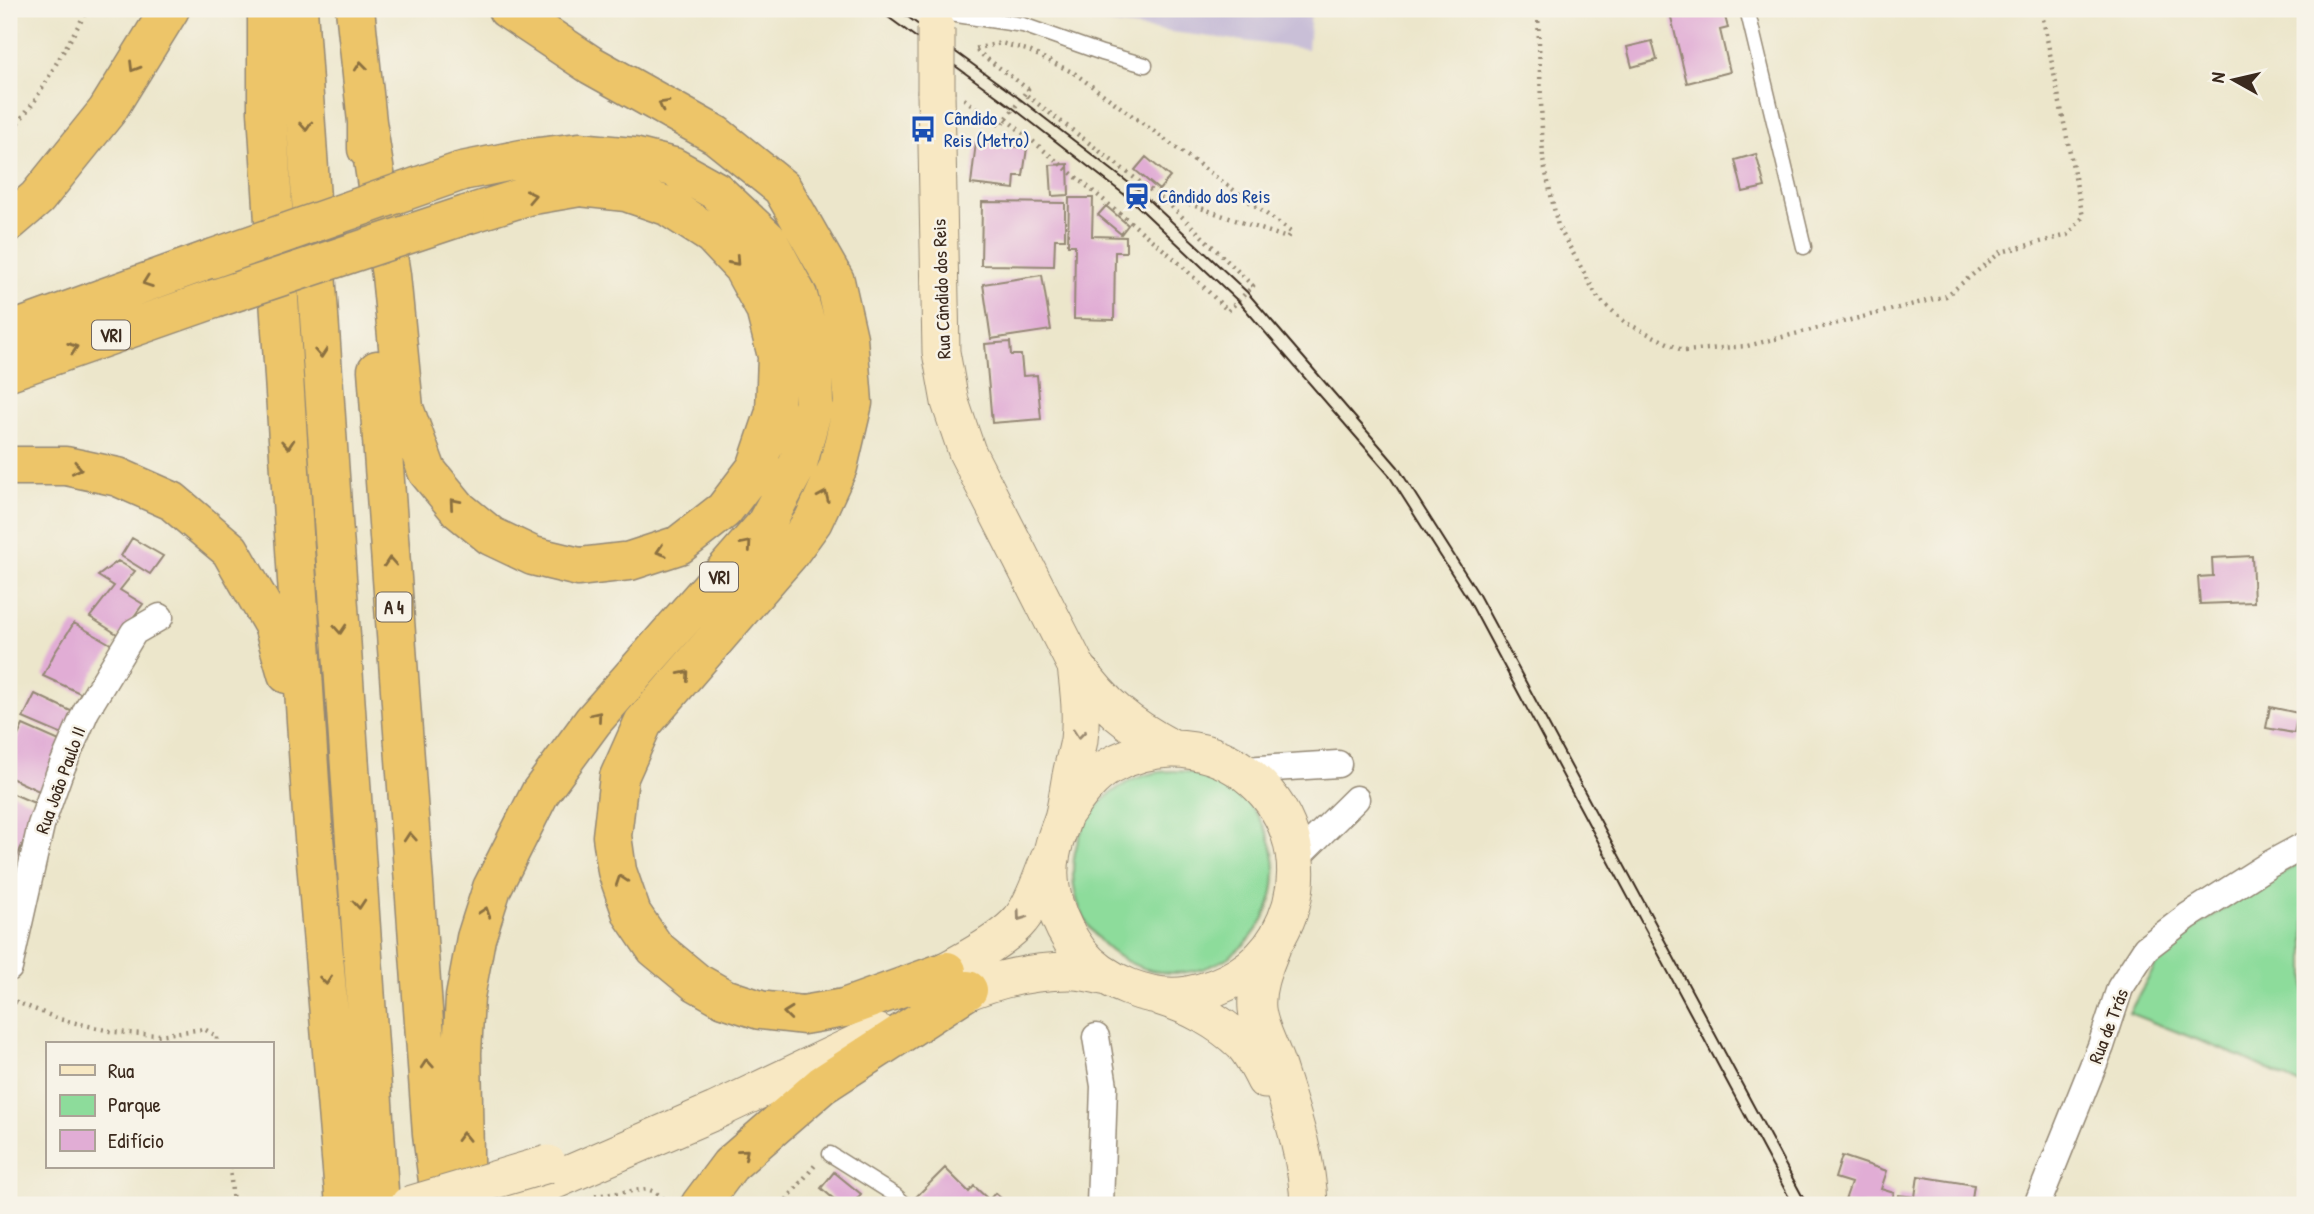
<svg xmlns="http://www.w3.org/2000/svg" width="2314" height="1214" viewBox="0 0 2314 1214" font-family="'Patrick Hand',sans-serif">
  <rect width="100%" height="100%" fill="#f7f3e8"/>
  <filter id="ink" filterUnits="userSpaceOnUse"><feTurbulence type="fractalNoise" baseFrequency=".0143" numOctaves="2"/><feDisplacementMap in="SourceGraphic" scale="14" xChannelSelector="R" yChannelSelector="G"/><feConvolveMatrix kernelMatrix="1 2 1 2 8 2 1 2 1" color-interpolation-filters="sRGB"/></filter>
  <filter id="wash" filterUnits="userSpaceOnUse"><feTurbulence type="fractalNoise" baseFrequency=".00686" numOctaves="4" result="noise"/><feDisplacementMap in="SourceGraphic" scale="28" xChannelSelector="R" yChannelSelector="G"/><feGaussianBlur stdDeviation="1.57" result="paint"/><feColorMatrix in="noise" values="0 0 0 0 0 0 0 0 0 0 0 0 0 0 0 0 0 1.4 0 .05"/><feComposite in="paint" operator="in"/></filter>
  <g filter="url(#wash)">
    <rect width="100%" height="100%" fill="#ece6cb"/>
    <path fill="#c9bfd7" d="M1060,9H1311L1308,49L1060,18Z"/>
    <path fill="#8ddc9b" stroke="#64835c" stroke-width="2" d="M1073 872a101 101 0 1 1 202 0a101 101 0 1 1-202 0Z
      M2305,861V1087L2239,1056L2129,1013L2167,945L2265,882Z"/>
    <g id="blocks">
      <path fill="#e1add5" d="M1669,9H1723L1728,28L1720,30L1730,72L1687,83Z
        M1652,41L1657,60L1632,67L1627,47Z
        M976,142L1027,148L1023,176H1015L1014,189L971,184Z
        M1756,154L1765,187L1743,192L1735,160Z
        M1146,157L1170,177L1159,190L1135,170Z
        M1068,164L1069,195L1052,196L1050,165Z
        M1069,198H1093L1092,236L1126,237V252H1115L1114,320L1074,319L1075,245H1068Z
        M982,202L1065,203V239H1055L1054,266L981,265Z
        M1106,206L1128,225L1121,234L1098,215Z
        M1042,275L1051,330L991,339L983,284Z
        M1010,342L1011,355H1021L1023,376L1037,375L1041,419L992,423L985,344Z
        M132,538L163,556L150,574L121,556Z
        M2252,556L2254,602L2200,604L2198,577L2213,576L2212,558Z
        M118,561L135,571L120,590L143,604L120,636L90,617L114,586L98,576Z
        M74,623L114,646L93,674L82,694L43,676L54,654Z
        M35,694L75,713L65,736L23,718Z
        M2270,707L2298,713L2294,733L2266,728Z
        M23,725L64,743L41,792L9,777V755Z
        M9,792L39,805L17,857L9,854Z
        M1842,1156L1887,1171L1881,1189L1894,1193L1890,1205H1850L1844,1203L1851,1183L1835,1178Z
        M945,1168L969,1192L974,1186L989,1200L995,1193L1003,1200L998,1205H916L912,1201Z
        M834,1172L861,1194L852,1205H841L821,1188Z
        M1918,1176L1974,1185L1971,1205H1897L1899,1195L1915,1197Z"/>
    </g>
  </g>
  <g filter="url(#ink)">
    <use href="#blocks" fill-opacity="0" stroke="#948874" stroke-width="2"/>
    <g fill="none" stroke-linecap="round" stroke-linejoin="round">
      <g stroke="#948874" stroke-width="17">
        <path id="service" d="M1747,9L1804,247
          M937,12L1023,25L1102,53L1145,65
          M830,1154L895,1195L906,1205"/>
      </g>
      <g stroke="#948874" stroke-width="29">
        <path id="minor" d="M1243,770L1338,764
          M1296,858L1356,799
          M9,968L41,825L59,774L86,711L134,632L160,617
          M1096,1037L1104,1086L1100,1205
          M2037,1205L2101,1046L2120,988L2146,948L2188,916L2270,864L2305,845"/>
      </g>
      <g stroke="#948874" stroke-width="39">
        <path id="secondary" d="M936,93L941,352L950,402L967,452L1076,666C1105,706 1128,725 1171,748
          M1064,815C1077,797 1090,777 1110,766C1223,704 1341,825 1278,936C1259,969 1225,988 1188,995C1150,1001 1103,982 1079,952C1059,925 1044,887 1052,853C1054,841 1059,830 1063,818C1067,804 1068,790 1071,776C1073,764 1077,752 1079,740C1082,715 1079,691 1076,666
          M1272,947C1264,967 1255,987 1257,1009C1259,1029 1270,1046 1276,1064C1290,1108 1308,1160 1309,1205
          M920,984C946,971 1004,941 1021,919C1034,903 1041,878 1049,859
          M1161,997C1189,1005 1220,1022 1242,1043C1251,1052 1259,1068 1265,1080
          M941,1003C983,983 1023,971 1070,971C1082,970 1096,975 1108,977
          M479,1205L537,1188L715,1111L879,1033"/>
      </g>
      <g stroke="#948874" stroke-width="41">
        <path id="motorway" d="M267,9V112L312,814L345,1205
          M298,9L380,1205
          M355,9L367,122V149
          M507,9L591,65L716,135L782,188L835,281L848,338L853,403L838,467L813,521L789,554L643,723L619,777L612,836L617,871L632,914L655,948L696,982L724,998L760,1010L803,1015L844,1008L947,971
          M367,122L391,275L404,408L427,471L459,510L491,536L533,556L579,567L630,561L679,545L724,510L756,468L775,412L777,356L765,309L742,267L712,235L667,206L626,192L580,187L527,196L466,215
          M462,171L522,159L579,152L633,157L673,167L716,191L768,240L798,296L812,345L814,404L798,464L765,525L593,721L540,793L492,888L476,938L465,997L462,1053L465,1205
          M9,222L37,198L107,111L170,9
          M9,332L211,259
          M377,370L432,1134L441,1205
          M9,371L214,299
          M9,466H66L118,477L172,501L230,550L273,625L287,674
          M700,1205L730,1165L822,1085L968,990"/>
      </g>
      <path stroke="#948874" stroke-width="4.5" stroke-dasharray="2 5" stroke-linecap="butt" d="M1538,14L1543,160L1558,226L1598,298L1626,323L1684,351L1747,346L1946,296L2001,252L2068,235L2083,217L2041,9
        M964,99L1001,126L1028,89L974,49L1001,43L1027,50L1074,73L1291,232L1287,238L1175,199L1170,205
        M1006,119L1176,260L1228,311L1253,286L1170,205L1025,94
        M9,134L34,102L88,9
        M9,999L59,1019L114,1032L158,1035L204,1029L217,1036V1044
        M230,1167L233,1205
        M595,1196L647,1189L655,1192L672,1205
        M782,1205L816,1164"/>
      <use href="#service" stroke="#fff" stroke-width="14"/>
      <use href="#minor" stroke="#fff" stroke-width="26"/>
      <use href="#secondary" stroke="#f8e8c3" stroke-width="37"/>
      <use href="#motorway" stroke="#edc569" stroke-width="38"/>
      <path stroke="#3b2a1e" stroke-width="2" d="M877,9L1013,108L1130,199L1238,301L1388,474L1468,599L1793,1205
        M897,9L1020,99L1138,190L1247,292L1398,467L1478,593L1807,1205"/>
      <g stroke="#948874" stroke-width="39" stroke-linecap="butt">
        <path id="secondary-bridge" d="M936,93V28
          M409,1205L548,1164"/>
      </g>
      <g stroke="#948874" stroke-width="41" stroke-linecap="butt">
        <path id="motorway-bridge" d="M211,259L462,171
          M214,299L466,215"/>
      </g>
      <use href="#secondary-bridge" stroke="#f8e8c3" stroke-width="37"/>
      <use href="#motorway-bridge" stroke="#edc569" stroke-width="38"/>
    </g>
    <defs><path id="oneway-chevron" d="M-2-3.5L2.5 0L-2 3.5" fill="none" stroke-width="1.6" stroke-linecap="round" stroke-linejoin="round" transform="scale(1.75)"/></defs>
    <g stroke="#8b7040">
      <use href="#oneway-chevron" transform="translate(361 66) rotate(-96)"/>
      <use href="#oneway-chevron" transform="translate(134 67) rotate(121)"/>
      <use href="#oneway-chevron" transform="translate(663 105) rotate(-151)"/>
      <use href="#oneway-chevron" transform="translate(306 126) rotate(86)"/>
      <use href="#oneway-chevron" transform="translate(531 196) rotate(-12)"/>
      <use href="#oneway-chevron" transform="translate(735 261) rotate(48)"/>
      <use href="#oneway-chevron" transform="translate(147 282) rotate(160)"/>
      <use href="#oneway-chevron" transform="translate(73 348) rotate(-19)"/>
      <use href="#oneway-chevron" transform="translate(321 353) rotate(86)"/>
      <use href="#oneway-chevron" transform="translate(288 444) rotate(86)"/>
      <use href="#oneway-chevron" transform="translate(77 468) rotate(12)"/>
      <use href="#oneway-chevron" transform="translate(824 496) rotate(-66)"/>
      <use href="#oneway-chevron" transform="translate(454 503) rotate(-131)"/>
      <use href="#oneway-chevron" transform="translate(747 545) rotate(-49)"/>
      <use href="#oneway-chevron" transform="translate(661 551) rotate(162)"/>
      <use href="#oneway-chevron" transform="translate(390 562) rotate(-94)"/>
      <use href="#oneway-chevron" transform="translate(340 629) rotate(86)"/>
      <use href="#oneway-chevron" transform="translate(685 675) rotate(-49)"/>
      <use href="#oneway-chevron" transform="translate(597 716) rotate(-50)"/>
      <use href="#oneway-chevron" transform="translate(410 837) rotate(-94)"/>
      <use href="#oneway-chevron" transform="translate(621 880) rotate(-109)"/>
      <use href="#oneway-chevron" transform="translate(359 904) rotate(86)"/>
      <use href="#oneway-chevron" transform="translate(485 912) rotate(-72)"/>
      <use href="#oneway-chevron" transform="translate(326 980) rotate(85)"/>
      <use href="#oneway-chevron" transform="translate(788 1013) rotate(-174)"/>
      <use href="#oneway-chevron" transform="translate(427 1064) rotate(-94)"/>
      <use href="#oneway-chevron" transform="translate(463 1137) rotate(-91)"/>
      <use href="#oneway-chevron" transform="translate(744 1153) rotate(-41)"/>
    </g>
    <g stroke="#9a8970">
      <use href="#oneway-chevron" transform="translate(1079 734) rotate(96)"/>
      <use href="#oneway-chevron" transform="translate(1021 916) rotate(126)"/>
    </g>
  </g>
  <defs>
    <g id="bus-bare" transform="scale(2.1)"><path d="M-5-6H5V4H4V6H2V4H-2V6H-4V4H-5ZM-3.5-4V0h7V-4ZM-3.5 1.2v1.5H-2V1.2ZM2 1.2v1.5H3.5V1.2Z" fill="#1a4fb4" stroke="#f7f3e8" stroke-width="2.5" paint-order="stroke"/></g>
    <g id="station-bare" transform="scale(2.1)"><path d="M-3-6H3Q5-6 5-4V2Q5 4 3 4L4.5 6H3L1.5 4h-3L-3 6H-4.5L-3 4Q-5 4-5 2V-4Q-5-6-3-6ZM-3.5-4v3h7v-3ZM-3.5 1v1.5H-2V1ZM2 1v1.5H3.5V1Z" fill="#1a4fb4" stroke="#f7f3e8" stroke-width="2.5" paint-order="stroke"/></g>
  </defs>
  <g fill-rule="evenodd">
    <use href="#bus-bare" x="923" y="129"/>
    <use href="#station-bare" x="1137" y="196"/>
  </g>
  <g text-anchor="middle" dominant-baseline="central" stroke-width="5" stroke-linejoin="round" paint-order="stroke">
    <g fill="#f7f3e8" stroke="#73665b" stroke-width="2">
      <rect x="92" y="320.5" width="38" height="29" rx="5"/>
      <rect x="700" y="562.5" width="38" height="29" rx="5"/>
      <rect x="376.5" y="592.5" width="35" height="29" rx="5"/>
    </g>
    <g font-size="18" font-weight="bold" fill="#3b2a1e">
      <text x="111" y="335">VRI</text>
      <text x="719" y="577">VRI</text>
      <text x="394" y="607">A 4</text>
    </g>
    <g font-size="19" fill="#164399" stroke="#f7f3e8" text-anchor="start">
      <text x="944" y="118">Cândido<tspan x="944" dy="22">Reis (Metro)</tspan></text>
      <text x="1158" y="196">Cândido dos Reis</text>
    </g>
    <g font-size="19" fill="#3b2a1e" stroke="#f7f3e8">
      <text transform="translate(941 289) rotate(-92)">Rua Cândido dos Reis</text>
      <text transform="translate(60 780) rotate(-70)">Rua João Paulo II</text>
      <text transform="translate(2108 1026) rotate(-69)">Rua de Trás</text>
    </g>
  </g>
  <rect width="2314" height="1214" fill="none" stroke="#f7f3e8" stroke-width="35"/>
  <rect x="46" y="1042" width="228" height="126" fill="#f7f3e8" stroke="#aca397" stroke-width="2"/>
  <rect x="60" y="1065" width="35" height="10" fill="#f8e8c3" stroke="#aca397" stroke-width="2"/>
  <text x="108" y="1078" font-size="21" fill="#3b2a1e">Rua</text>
  <rect x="60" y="1095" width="35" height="21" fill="#8ddc9b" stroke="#aca397" stroke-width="2"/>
  <text x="108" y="1112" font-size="21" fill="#3b2a1e">Parque</text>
  <rect x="60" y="1130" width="35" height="21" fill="#e1add5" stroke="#aca397" stroke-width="2"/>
  <text x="108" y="1148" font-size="21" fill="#3b2a1e">Edifício</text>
  <g transform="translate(2234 80) rotate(278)" stroke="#f7f3e8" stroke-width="5" paint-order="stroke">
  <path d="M0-5L12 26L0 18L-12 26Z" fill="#3b2a1e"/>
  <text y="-10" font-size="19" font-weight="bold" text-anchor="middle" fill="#3b2a1e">N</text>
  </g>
</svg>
